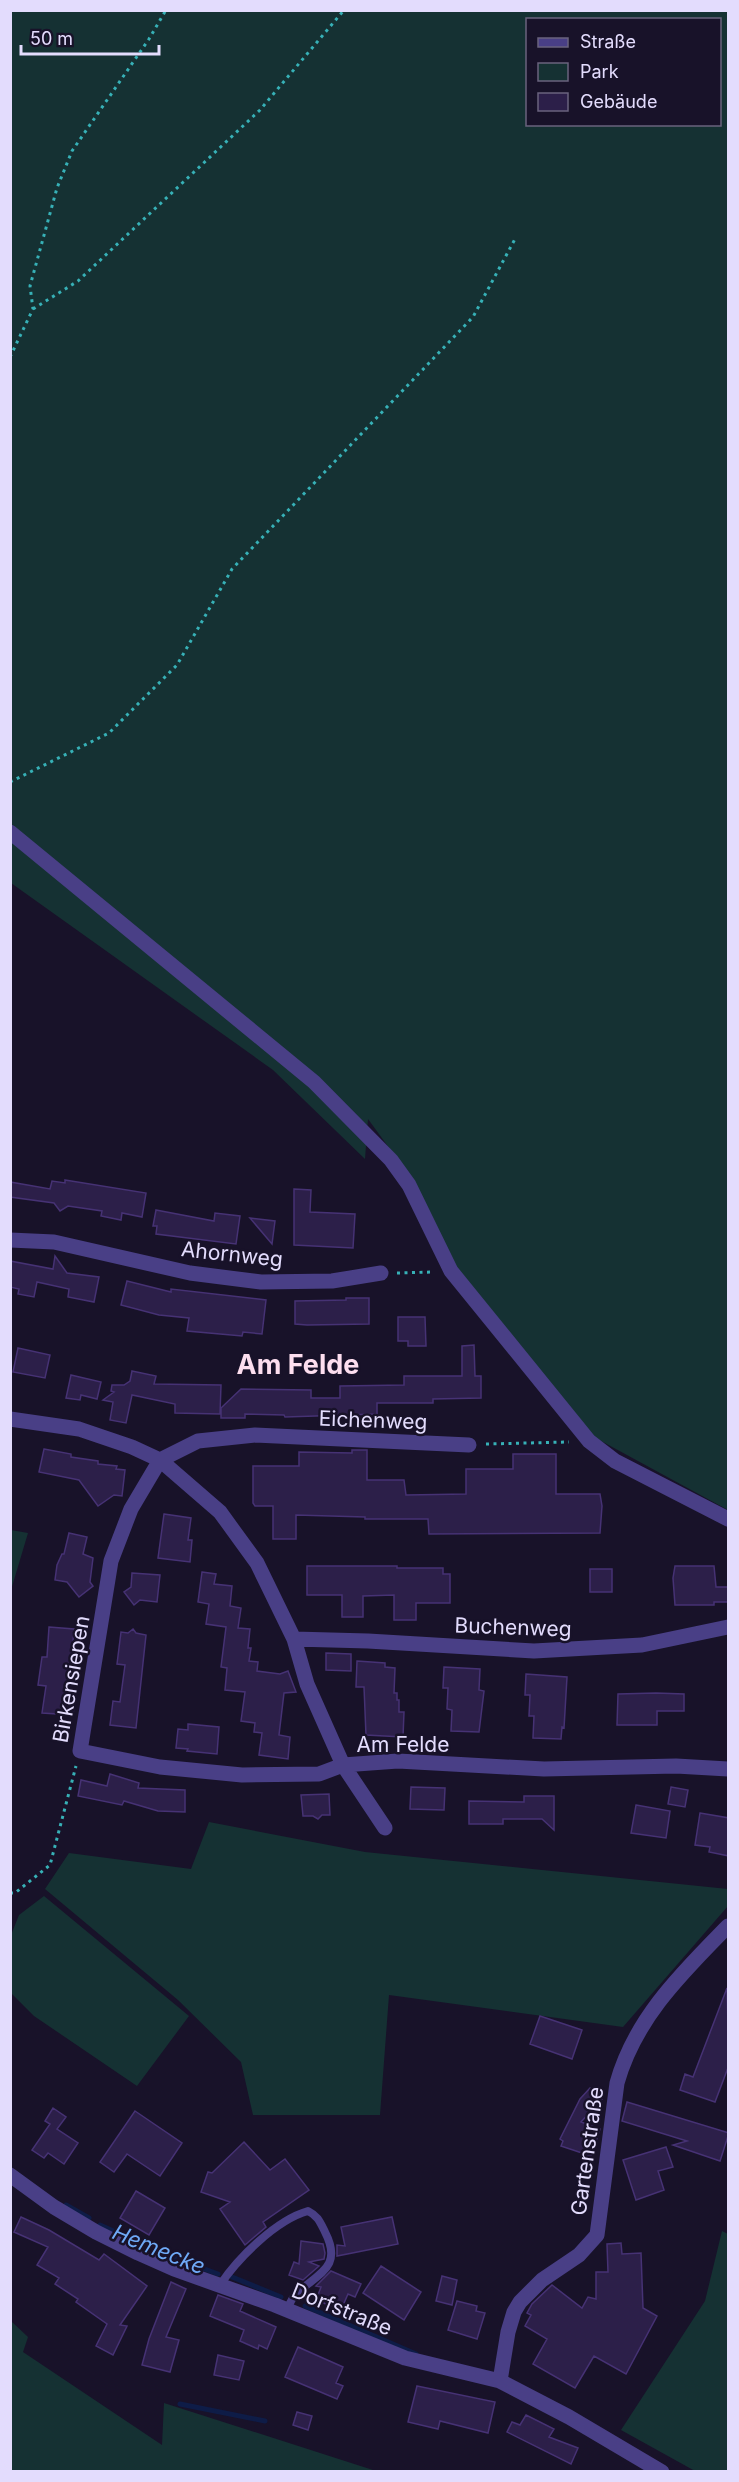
<svg xmlns="http://www.w3.org/2000/svg" width="739" height="2482" viewBox="0 0 739 2482" font-family="Inter,sans-serif">
  <rect width="100%" height="100%" fill="#181229"/>
  <path fill="#153133" fill-rule="evenodd" d="M11,11H728V1510L592,1436L457,1268L414,1182L368,1119L365,1159L273,1070L11,883ZM528,20H720V124H528Z
    M11,1530L28,1533L11,1590L10,1530Z
    M209,1822L365,1852L728,1889V1906L623,2027L389,1995L380,2115H253L241,2062L178,2000L45,1889L69,1853L191,1869Z
    M44,1896L189,2016L137,2086L34,2016L11,1993V1935L19,1915Z
    M722,2231L728,2234V2471H695L621,2430L705,2301Z
    M11,2321L28,2337L23,2352L162,2445L164,2403L376,2471H11Z"/>
  <g fill="none" stroke-linecap="round" stroke-linejoin="round">
    <path stroke="#0e1c47" stroke-width="5" d="M66,2205L89,2218
      M100,2225L162,2253L218,2274
      M232,2277L281,2297
      M305,2306L416,2354
      M180,2404L265,2421"/>
  </g>
  <path fill="#2c1f49" stroke="#463274" stroke-width="1.5" d="M65,1180L146,1193L142,1217L122,1213L121,1220L101,1216L102,1211L68,1206L60,1211L54,1203L10,1197V1182L50,1189L52,1181L65,1183Z
    M294,1189L311,1190L310,1212L355,1214L353,1248L294,1245Z
    M156,1210L214,1221L215,1213L240,1216L236,1244L156,1234L157,1226H153Z
    M250,1218L275,1221L272,1244Z
    M55,1256L67,1273L99,1277L94,1302L68,1297L69,1289L37,1282L34,1297L18,1294L19,1289L10,1287V1261L53,1269Z
    M127,1281L171,1292V1289L266,1300L262,1334L243,1332L242,1336L187,1331L189,1318L159,1315L121,1305Z
    M346,1298H369V1324L307,1325L295,1324V1301L346,1300Z
    M398,1317H425L426,1346H408V1341H398Z
    M474,1345L475,1376H481V1398L433,1399V1403H377V1414L285,1417L284,1415L245,1414V1418H221V1408L241,1389L311,1390V1398H340V1386L404,1385V1376H462V1346Z
    M18,1348L50,1355L45,1378L13,1372Z
    M132,1371L156,1376L154,1384L221,1385L220,1414L175,1413V1404L132,1395L126,1423L110,1420L113,1402L103,1400L114,1392L111,1391L112,1385H124L130,1381Z
    M71,1375L101,1382L97,1399L81,1395L80,1400L66,1398Z
    M44,1449L71,1454V1457L98,1461V1464L117,1466L116,1469L125,1470L122,1496L114,1495L98,1506L79,1480L39,1472Z
    M352,1450H367V1480H404L406,1495L466,1494V1469H513V1454H556V1494H600L602,1506L600,1533L429,1534L428,1519H365V1517L296,1515V1539H273V1506H255L253,1503V1466H299V1452L352,1453Z
    M164,1514L191,1518L188,1540H192L190,1562L158,1558Z
    M69,1533L87,1537L83,1554L93,1558L90,1582L93,1586L79,1597L67,1582L55,1580L57,1565L62,1554H64Z
    M307,1566H397V1568H443V1574H450V1603H416V1620H394V1595L363,1596V1617H342V1595H307Z
    M675,1566H714L716,1587H729V1602H714V1605H675L673,1578Z
    M590,1569H612V1592H590Z
    M202,1572L216,1574L214,1584L232,1586L230,1606L241,1608L238,1628L250,1629L248,1648H251L249,1661L258,1662L257,1671L280,1674L288,1671L296,1692L284,1693L279,1735L290,1737L288,1759L259,1755L262,1733L254,1732L255,1723L241,1721L245,1692L225,1690L227,1668L221,1667L226,1627L206,1624L209,1604L198,1602Z
    M132,1573L160,1575L157,1602L140,1600L134,1605L124,1592L131,1587Z
    M49,1627L74,1629L69,1689L76,1690L73,1715L42,1713L46,1686L38,1685L42,1657H47Z
    M133,1629L136,1633L146,1635L136,1728L110,1725L113,1701L120,1702L125,1665L117,1664L121,1632L128,1633Z
    M326,1653L351,1654V1671L326,1670Z
    M357,1661L385,1663V1667L395,1668L394,1693H397V1700H399V1712H404L403,1737L366,1735L364,1687H356Z
    M444,1667L480,1669L479,1690L484,1691L479,1732L451,1731L452,1710L447,1709L448,1688H443Z
    M526,1674L567,1677L564,1728L562,1727L561,1739L533,1738L534,1716H529L530,1695H525Z
    M656,1693L684,1694V1711H657V1725H617L618,1694Z
    M188,1724L219,1727L217,1754L187,1751L188,1749L176,1748L178,1729L188,1730Z
    M110,1774L139,1783L138,1788L185,1790V1812L158,1811L124,1801L122,1805L78,1796L81,1780L107,1786Z
    M411,1787L445,1788L444,1810L410,1809Z
    M671,1787L688,1790L685,1807L668,1804Z
    M329,1794L330,1815H322L318,1819L313,1816H303L301,1795Z
    M524,1796H554V1830L542,1819H503V1824H469V1801L524,1802Z
    M636,1805L670,1811L666,1838L631,1833Z
    M700,1813L729,1818V1856L709,1852L710,1847L695,1845Z
    M727,1988L729,2065L715,2102L680,2090L685,2074L693,2077Z
    M540,2016L582,2030L572,2059L530,2044Z
    M590,2088L602,2099L581,2122L600,2129L591,2156L561,2146L563,2141L560,2139L580,2099Z
    M627,2102L729,2133L720,2161L673,2145L687,2141L622,2121Z
    M53,2108L66,2117L57,2129L78,2143L64,2164L48,2153L44,2158L32,2150L50,2124L45,2121Z
    M135,2111L182,2143L160,2176L127,2154L114,2172L100,2162Z
    M244,2142L270,2170L285,2159L309,2190L263,2222L266,2227L245,2245L220,2209L230,2202L201,2192L208,2172L212,2173Z
    M666,2147L673,2167L658,2171L664,2190L636,2200L623,2160Z
    M136,2191L165,2208L149,2235L120,2218Z
    M21,2217L49,2230L99,2260L104,2254L147,2286L120,2325L127,2326L113,2355L96,2346L107,2324L76,2302L78,2299L55,2284L59,2278L37,2265L48,2247L14,2232Z
    M392,2217L398,2244L337,2256V2245L345,2246L341,2227Z
    M301,2241L323,2244L325,2253L324,2259L309,2262L319,2266L303,2280L289,2275L294,2262L299,2264Z
    M621,2243L622,2254L641,2253L643,2308L657,2316L626,2374L594,2356L575,2388L533,2364L547,2339L525,2326L531,2315L527,2313L532,2304L552,2285L582,2308L588,2297L596,2299V2272H608L607,2244Z
    M381,2266L421,2292L404,2320L363,2293Z
    M331,2271L361,2284L355,2297L348,2294L341,2310L316,2300L321,2287L316,2286Z
    M442,2276L457,2280L452,2305L436,2301Z
    M171,2282L186,2289L166,2337L179,2340L170,2372L142,2365L149,2339Z
    M218,2295L243,2304L240,2311L276,2327L267,2349L259,2345L258,2349L240,2341L244,2330L210,2316Z
    M457,2301L477,2306L476,2311L485,2313L477,2339L448,2330Z
    M298,2347L343,2367L336,2383L343,2386L337,2399L285,2377Z
    M218,2355L244,2361L239,2380L214,2375Z
    M417,2386L495,2402L488,2433L440,2421L438,2429L408,2422Z
    M297,2412L312,2416L308,2430L293,2425Z
    M526,2415L554,2429L549,2437L578,2448L571,2464L507,2432L512,2422L520,2425Z"/>
  <g fill="none" stroke-linecap="round" stroke-linejoin="round">
    <path stroke="#37b1b7" stroke-width="3" stroke-dasharray="3 4.5" stroke-linecap="butt" d="M33,309L78,281L260,110L344,10
      M10,357L33,309L30,286L57,188L72,151L149,39L166,10
      M10,782L109,733L177,665L232,569L473,317L515,239
      M397,1273L433,1272
      M486,1444L569,1442
      M10,1893H15L50,1865L76,1766"/>
    <path stroke="#493f86" stroke-width="8" d="M220,2285C238,2258 276,2220 308,2211C318,2216 320,2222 325,2232C343,2267 319,2273 297,2293C292,2297 290,2304 287,2309"/>
    <path stroke="#493f86" stroke-width="15" d="M10,832L314,1082L391,1160L409,1185L451,1271L589,1441L615,1461L728,1519
      M10,1240L54,1242L190,1273L261,1282L332,1281L381,1273
      M10,1419L79,1429L132,1447L160,1460L220,1512L257,1563L294,1639L307,1684L343,1765L385,1828
      M469,1445L255,1435L198,1441L160,1460L131,1509L111,1561L80,1751L160,1767L242,1775L319,1774L343,1765L398,1761L544,1769L676,1766L728,1769
      M294,1639L368,1641L534,1651L642,1645L728,1627
      M10,2175L54,2207L96,2232L138,2253L174,2269L275,2305L405,2358L500,2381L569,2417L662,2472
      M500,2381L508,2332L514,2312L520,2302L542,2280L579,2255L597,2235L617,2083C635,2018 683,1972 728,1926"/>
  </g>
  <g text-anchor="middle" dominant-baseline="central" stroke-width="5" stroke-linejoin="round" paint-order="stroke">
    <g font-size="21" fill="#e3dcfd" stroke="#181229">
      <text transform="translate(232 1254) rotate(6)">Ahornweg</text>
      <text transform="translate(373 1420) rotate(2)">Eichenweg</text>
      <text transform="translate(513 1627) rotate(2)">Buchenweg</text>
      <text transform="translate(71 1679) rotate(-80)">Birkensiepen</text>
      <text x="403" y="1744">Am Felde</text>
      <text transform="translate(587 2151) rotate(-82)">Gartenstraße</text>
      <text transform="translate(342 2309) rotate(22)">Dorfstraße</text>
    </g>
    <g font-size="22" font-style="italic" fill="#6faaf8" stroke="#181229">
      <text transform="translate(159 2249) rotate(22)">Hemecke</text>
    </g>
    <g font-size="27" font-weight="bold" fill="#fddeef" stroke="#181229">
      <text x="298" y="1364">Am Felde</text>
    </g>
  </g>
  <rect width="739" height="2482" fill="none" stroke="#e3dcfd" stroke-width="24"/>
  <rect x="526" y="18" width="195" height="108" fill="#181229" stroke="#69637e" stroke-width="1.5"/>
  <rect x="538" y="38" width="30" height="9" fill="#493f86" stroke="#69637e" stroke-width="1.5"/>
  <text x="580" y="48" font-size="18" fill="#e3dcfd">Straße</text>
  <rect x="538" y="63" width="30" height="18" fill="#153133" stroke="#69637e" stroke-width="1.5"/>
  <text x="580" y="78" font-size="18" fill="#e3dcfd">Park</text>
  <rect x="538" y="93" width="30" height="18" fill="#2c1f49" stroke="#69637e" stroke-width="1.5"/>
  <text x="580" y="108" font-size="18" fill="#e3dcfd">Gebäude</text>
  <path d="M21 45v9h138v-9" fill="none" stroke="#e3dcfd" stroke-width="3"/>
  <text x="30" y="45" font-size="18" fill="#e3dcfd" stroke="#181229" stroke-width="4.5" paint-order="stroke">50 m</text>
</svg>
